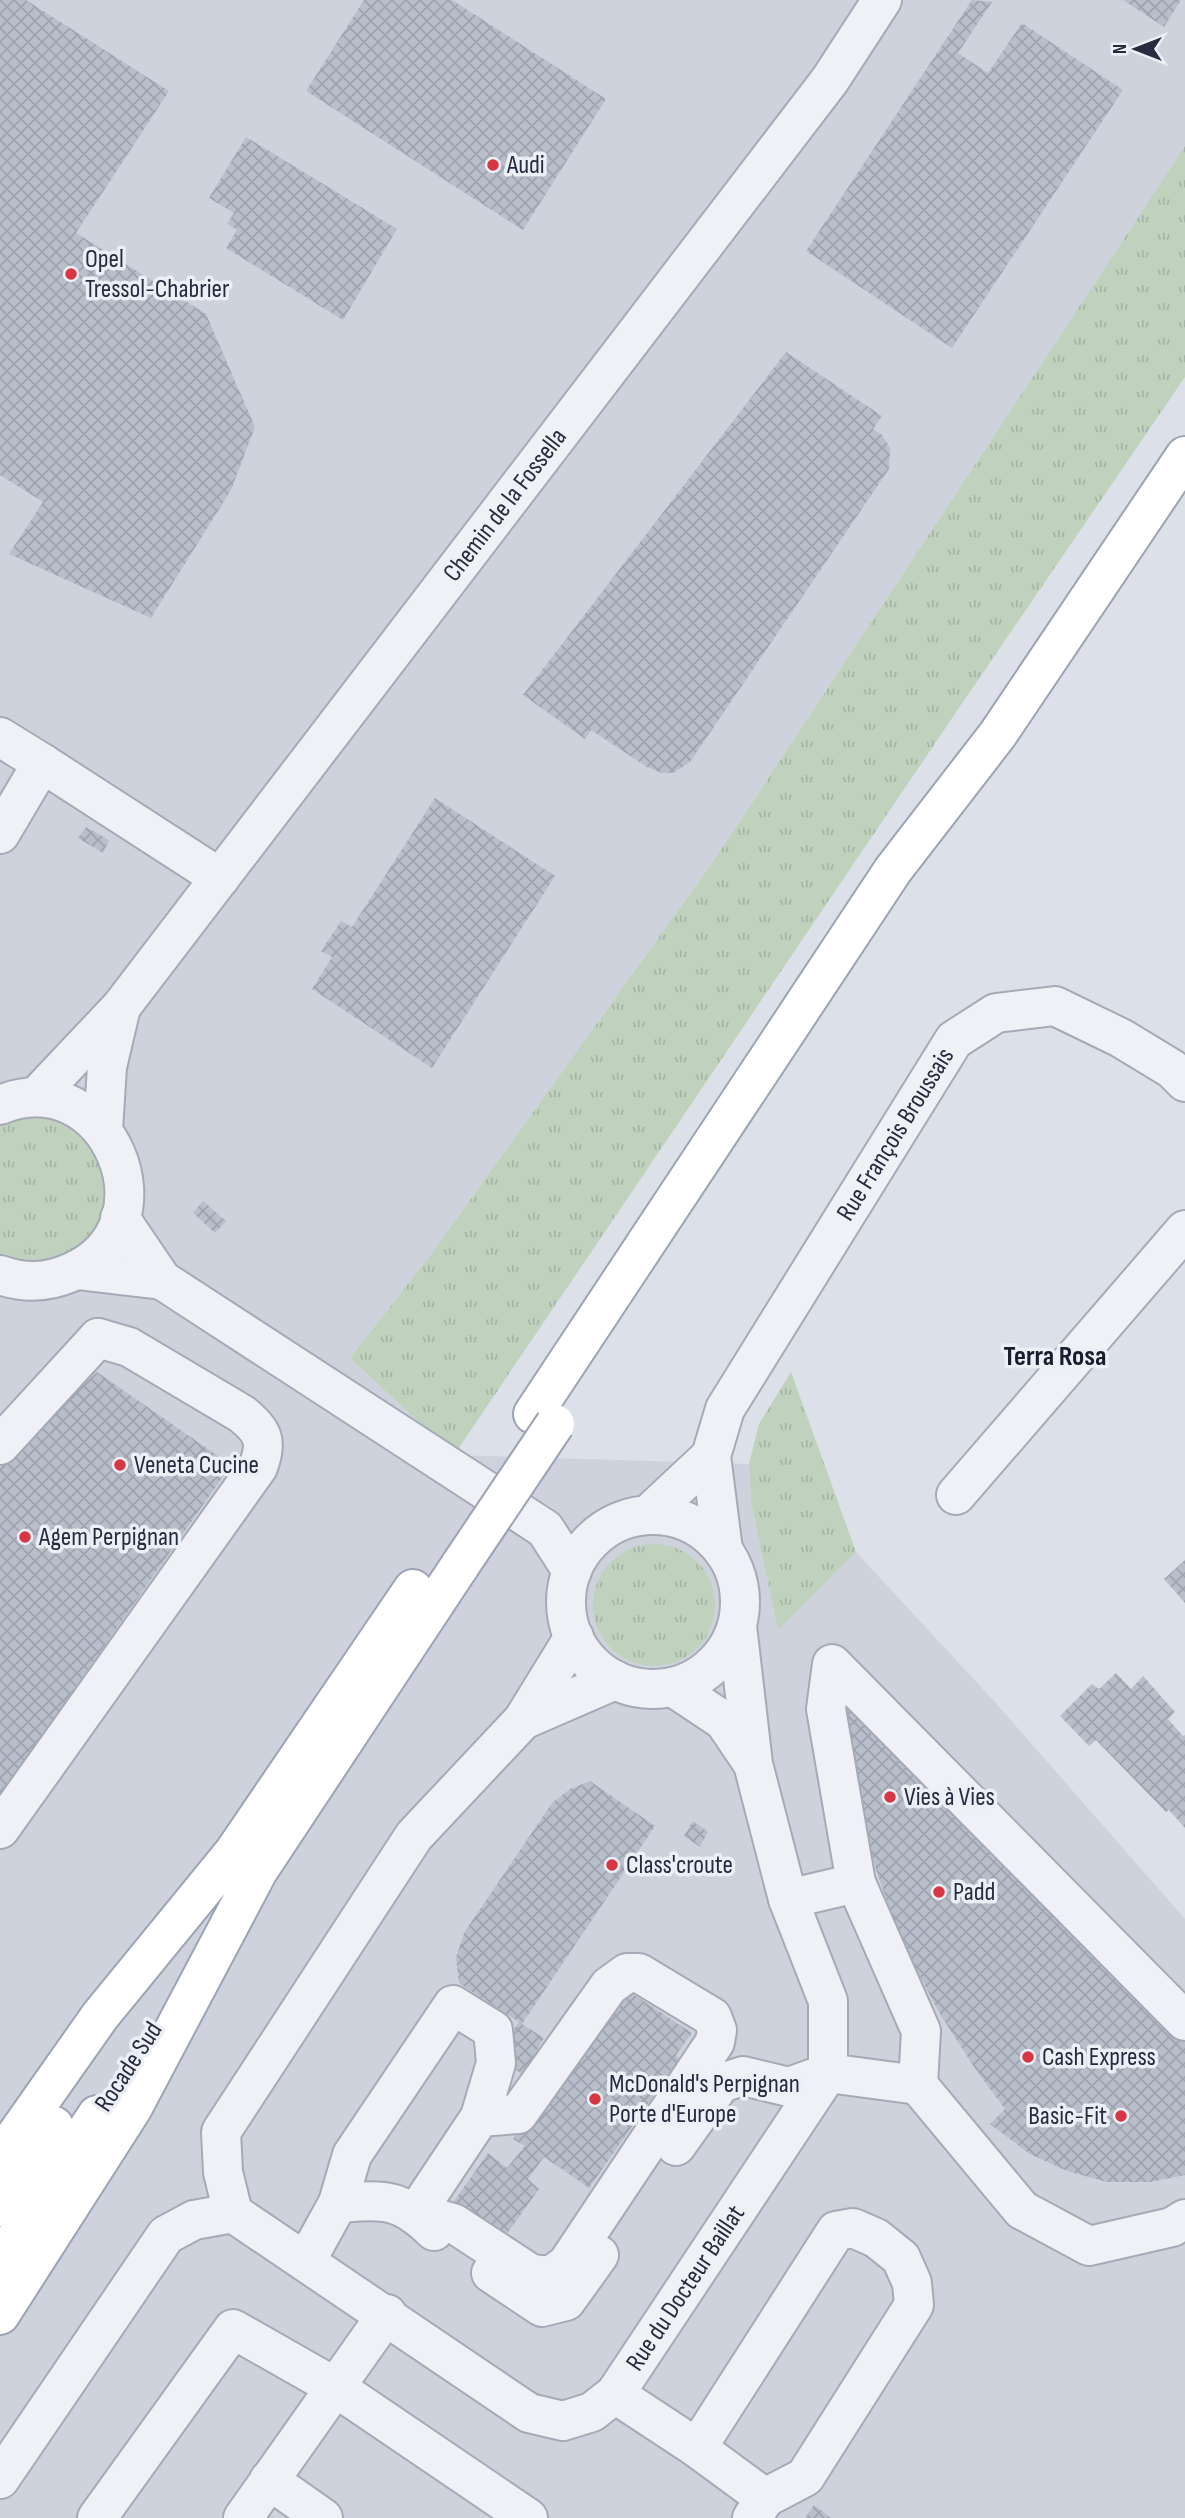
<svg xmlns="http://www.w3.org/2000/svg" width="1185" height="2518" viewBox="0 0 1185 2518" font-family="'Sofia Sans Condensed',sans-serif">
  <defs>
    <pattern id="grass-tufts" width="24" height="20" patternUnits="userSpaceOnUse" patternTransform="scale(1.75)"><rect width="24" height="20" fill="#c0d2bd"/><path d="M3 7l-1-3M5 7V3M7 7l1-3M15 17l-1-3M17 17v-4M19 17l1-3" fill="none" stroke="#a5b4a4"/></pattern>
    <pattern id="building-cross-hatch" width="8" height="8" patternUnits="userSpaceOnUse" patternTransform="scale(1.75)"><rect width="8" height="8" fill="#b9becb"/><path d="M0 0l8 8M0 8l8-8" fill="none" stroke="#9fa3af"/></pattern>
  </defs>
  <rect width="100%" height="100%" fill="#dce0e8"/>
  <path fill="#ced2dd" d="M0,0H1185V146L715,859L429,1257L350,1358L454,1455L749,1464L751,1502L778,1630L856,1552L994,1701L1185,1919V2518H0Z"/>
  <path fill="url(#grass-tufts)" d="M1185,146V377L963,702L454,1455L350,1358L429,1257L715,859Z
    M36,1097L119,1157L95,1256L0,1274V1105Z
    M791,1372L856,1552L778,1630L751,1502L749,1464L759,1424Z
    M593 1605a61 61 0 1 1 122 0a61 61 0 1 1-122 0Z"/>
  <path fill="url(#building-cross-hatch)" d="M0,0H26L169,91L76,233L206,314L255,427L231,490L151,618L9,554L43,502L0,475Z
    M364,0H452L606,99L523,230L306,91Z
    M972,0L992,2L958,53L988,73L1022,23L1123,90L952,348L806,251Z
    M1123,0H1181L1164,27Z
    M246,137L397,229L343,320L226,248L237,230L227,224L234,213L209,198Z
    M786,352L882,416L873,429L882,435L890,448L889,469L690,762L673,773H662L647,767L591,730L585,739L523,695Z
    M435,798L555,876L432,1068L312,989L332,957L321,951L341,921L352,927Z
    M86,827L109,840L103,853L78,838Z
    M203,1201L226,1221L215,1233L193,1213Z
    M97,1372L231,1465L0,1795V1468L51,1415Z
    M1185,1560V1603L1164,1579Z
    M1116,1673L1131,1689L1143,1676L1175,1712L1168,1719L1183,1736L1185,1735V1828L1169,1810L1166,1812L1096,1740L1089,1746L1060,1716L1092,1684L1099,1689Z
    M840,1692L1185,2034V2175L1150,2182H1107L1067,2171L1030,2154L990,2124L1005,2109L974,2067L940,2014L917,1971L891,1913L869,1849Z
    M590,1781L655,1826L522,2024L544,2038L523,2075L507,2063L517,2048L503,2045L519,2022L459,1983L456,1958L464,1933L552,1803L570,1789Z
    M693,1821L708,1832L700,1847L684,1836Z
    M628,1991L692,2033L676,2055L679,2059L589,2188L544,2157L528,2179L539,2189L502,2241L450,2207L488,2153L507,2168L525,2146L513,2139L602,2005Z
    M814,2505L831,2518H805Z"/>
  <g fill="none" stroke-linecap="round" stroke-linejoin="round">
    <g stroke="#a5aab5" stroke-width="42">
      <g id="minor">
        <path d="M0,737L42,763"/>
        <path d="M0,834L42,763L220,878"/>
        <path id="s1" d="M121,1007L830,80L882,0"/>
        <path d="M36,1097L121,1007L107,1067L103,1130"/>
        <path d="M0,1105C107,1060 178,1225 72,1272C47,1283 25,1284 0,1275"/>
        <path d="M77,1270L162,1280L120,1218"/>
        <path d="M162,1280L545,1529L572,1571"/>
        <path d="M0,1445L98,1338"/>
        <path d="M956,1495L1185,1230"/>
        <path d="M649,1514L711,1456"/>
        <circle cx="653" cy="1602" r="87"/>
        <path id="s2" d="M723,1550L711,1456L725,1409L954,1040L996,1013L1055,1006L1121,1038L1172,1069L1185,1082"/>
        <path d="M673,1687L724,1721L751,1761"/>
        <path d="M523,1720L615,1680"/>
        <path d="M0,1829L258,1467C268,1441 263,1431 242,1414L129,1347L98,1338"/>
        <path d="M856,1883L921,2031L918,2085"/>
        <path d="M788,1899L856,1883L826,1709L832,1664L1185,2021"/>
        <path d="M676,2146L721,2083L743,2076L789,2087L828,2073L918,2085L1022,2210L1089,2246L1172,2227L1185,2219"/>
        <path d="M338,2203C384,2200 399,2197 434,2231"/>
        <path id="s3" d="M233,2213L529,2413L563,2421L592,2412L615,2394L828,2073V2001L788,1899L753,1764L737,1626"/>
        <path d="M233,2213L223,2172L221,2132L414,1836L523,1720L574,1637"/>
        <path d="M306,2261L338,2203L352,2155L453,2005L493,2030L496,2063L480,2117L416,2213L453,2223L531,2274L551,2276L567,2264L715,2042L717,2030L712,2017L639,1973H627L609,1986L518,2114L480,2117"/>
        <path d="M491,2273L542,2307L566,2301L599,2255"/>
        <path d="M615,2394L697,2448L765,2498L752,2518"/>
        <path d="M697,2448L836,2231L853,2228L876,2238L901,2258L912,2283L914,2305L805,2477L765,2498"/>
        <path d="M0,2479L166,2235L194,2220L233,2213"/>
        <path d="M269,2480L323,2518"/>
        <path d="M97,2518L233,2329L335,2387L528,2518"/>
        <path d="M243,2518L387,2314"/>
      </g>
    </g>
    <g stroke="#9ba3b4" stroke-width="42">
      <path id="major" d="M533,1414L893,870L998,734L1185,456
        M0,2158L100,2016L234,1852L413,1589
        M0,2207L54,2126
        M0,2262L97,2115
        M0,2315L132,2109L258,1871L461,1564"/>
    </g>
    <use href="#minor" stroke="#eff1f6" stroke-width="38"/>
    <use href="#major" stroke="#fff" stroke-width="38"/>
    <g stroke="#9ba3b4" stroke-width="42" stroke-linecap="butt">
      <path id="major-bridge" d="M461,1564L555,1424"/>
    </g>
    <use href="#major-bridge" stroke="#fff" stroke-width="38"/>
  </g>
  <g fill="#d73742" stroke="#eceff5" stroke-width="2.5">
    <circle cx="493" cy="165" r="7"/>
    <circle cx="71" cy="274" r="7"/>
    <circle cx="120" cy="1465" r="7"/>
    <circle cx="25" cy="1537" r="7"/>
    <circle cx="890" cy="1797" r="7"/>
    <circle cx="612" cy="1865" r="7"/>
    <circle cx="939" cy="1892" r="7"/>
    <circle cx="1028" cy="2057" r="7"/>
    <circle cx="595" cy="2099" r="7"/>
    <circle cx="1121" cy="2116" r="7"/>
  </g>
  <g text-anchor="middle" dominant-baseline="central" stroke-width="7" stroke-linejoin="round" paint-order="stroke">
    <g font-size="26" fill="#252c3f" stroke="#eceff5" text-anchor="start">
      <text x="507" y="165">Audi</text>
      <text x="85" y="259">Opel<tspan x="85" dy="30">Tressol-Chabrier</tspan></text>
      <text x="134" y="1465">Veneta Cucine</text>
      <text x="39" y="1537">Agem Perpignan</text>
      <text x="904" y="1797">Vies à Vies</text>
      <text x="626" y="1865">Class'croute</text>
      <text x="953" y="1892">Padd</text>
      <text x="1042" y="2057">Cash Express</text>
      <text x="609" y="2084">McDonald's Perpignan<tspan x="609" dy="30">Porte d'Europe</tspan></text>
      <text x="1107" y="2116" text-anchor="end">Basic-Fit</text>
    </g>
    <g font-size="26" fill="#252c3f" stroke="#eceff5">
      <text stroke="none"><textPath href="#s1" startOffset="632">Chemin de la Fossella</textPath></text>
      <text stroke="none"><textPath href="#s2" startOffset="467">Rue François Broussais</textPath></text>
      <text transform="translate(129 2067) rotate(-57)">Rocade Sud</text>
      <text stroke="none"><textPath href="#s3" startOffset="579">Rue du Docteur Baillat</textPath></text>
    </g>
    <g font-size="28" font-weight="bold" fill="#171e2f" stroke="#eceff5">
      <text x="1055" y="1356">Terra Rosa</text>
    </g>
  </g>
  <g transform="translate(1136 49) rotate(270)" stroke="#eceff5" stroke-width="5" paint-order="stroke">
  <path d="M0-5L12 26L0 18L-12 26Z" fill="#252c3f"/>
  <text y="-10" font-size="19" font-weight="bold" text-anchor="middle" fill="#252c3f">N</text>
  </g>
</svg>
